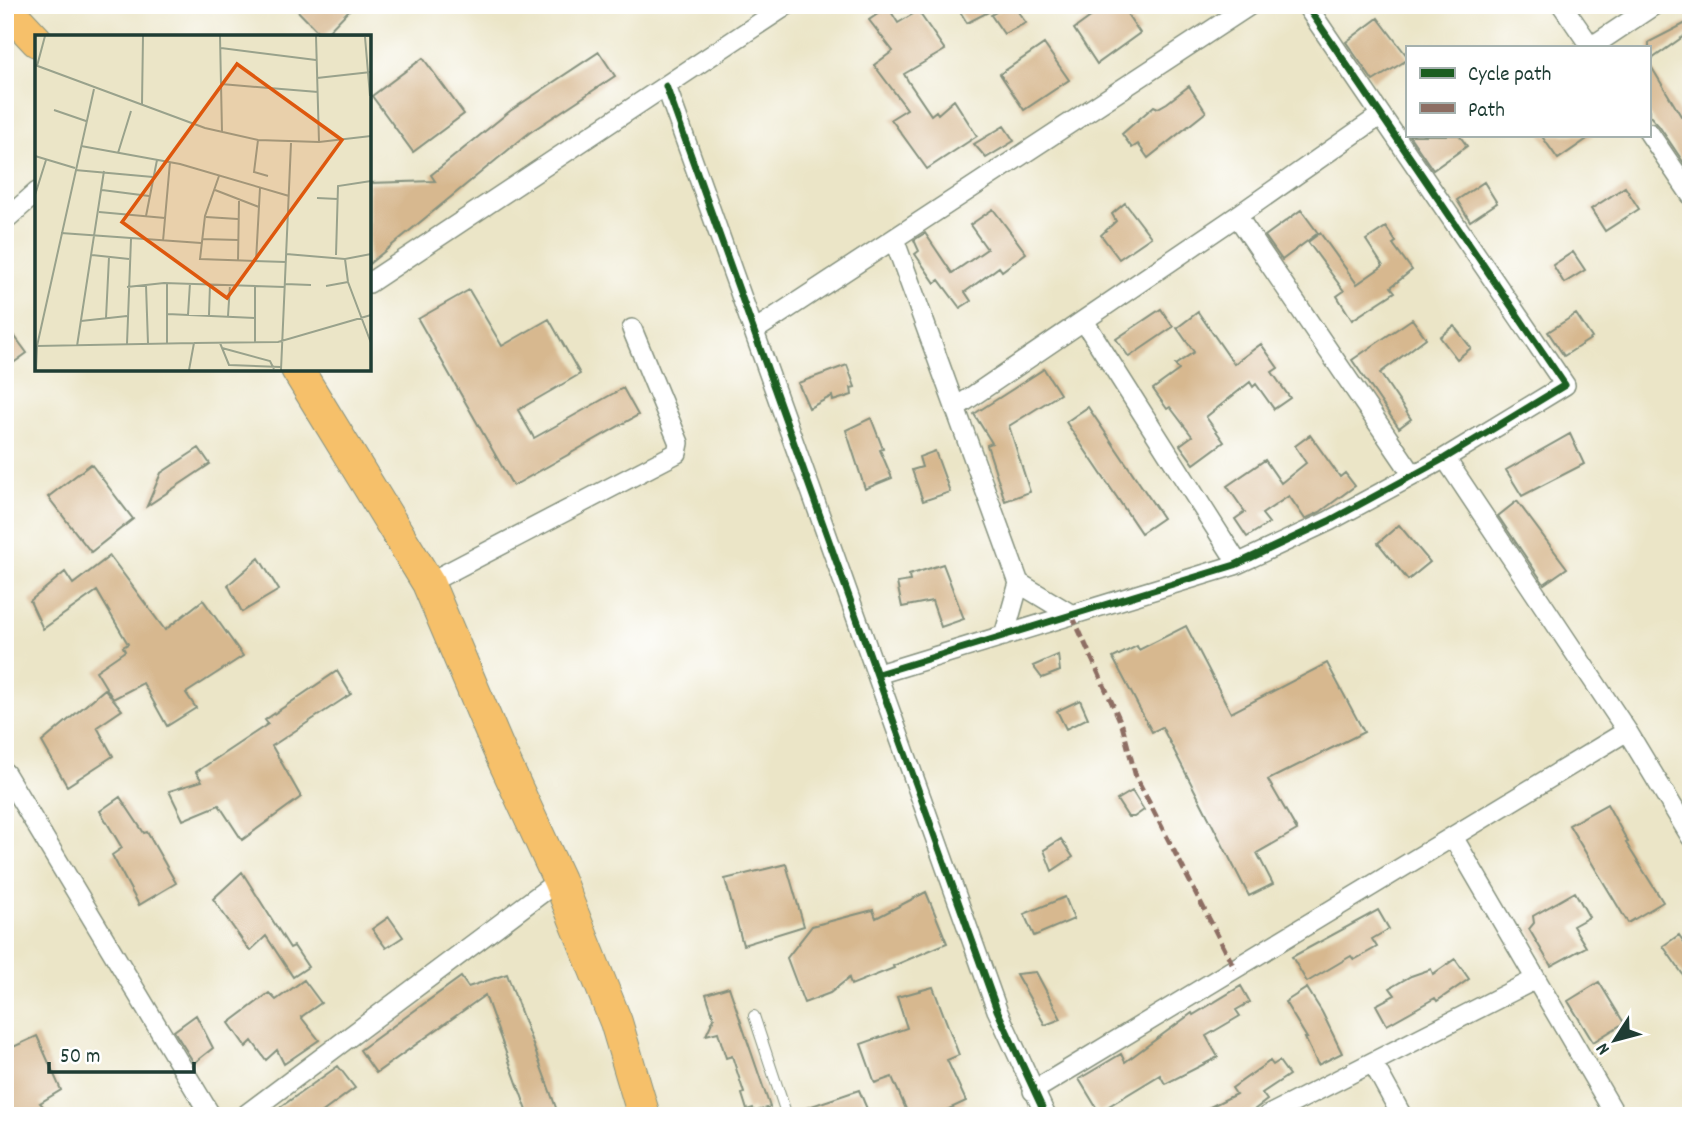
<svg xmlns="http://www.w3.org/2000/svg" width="1696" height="1121" viewBox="0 0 1696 1121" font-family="Dekko,sans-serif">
  <rect width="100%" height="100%" fill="#fff"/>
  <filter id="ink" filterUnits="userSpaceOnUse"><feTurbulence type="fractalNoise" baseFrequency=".0143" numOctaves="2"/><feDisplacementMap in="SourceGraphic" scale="14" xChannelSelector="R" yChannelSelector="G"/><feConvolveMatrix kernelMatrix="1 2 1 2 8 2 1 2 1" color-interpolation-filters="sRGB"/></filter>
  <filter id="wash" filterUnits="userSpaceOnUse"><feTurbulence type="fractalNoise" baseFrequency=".00686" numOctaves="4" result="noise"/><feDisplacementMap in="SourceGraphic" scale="28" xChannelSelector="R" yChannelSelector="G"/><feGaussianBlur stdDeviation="1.57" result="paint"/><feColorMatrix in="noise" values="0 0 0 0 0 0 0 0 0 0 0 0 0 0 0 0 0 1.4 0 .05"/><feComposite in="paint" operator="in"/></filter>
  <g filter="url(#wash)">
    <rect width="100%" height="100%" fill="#ebe5c7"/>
    <g id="blocks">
      <path fill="#d7b88f" d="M292,5H354L323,37Z
        M956,5H1002L967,23Z
        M1009,5H1013L1026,23L1004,34L991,15Z
        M1107,5H1121L1140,33L1097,64L1074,29Z
        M888,7L898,23L918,11L945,50L904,74L908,81L931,115L936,111L938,114L954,100L977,136L927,169L891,119L907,109L874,65L893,51L869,20Z
        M1378,18L1407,56V60L1373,81L1346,42Z
        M1688,22L1691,31L1649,61V42Z
        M1044,44L1069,80L1024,110L1000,74Z
        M599,52L615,76L529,133L369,264V183L435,181L431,175L510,111Z
        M423,58L464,114L413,152L372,96Z
        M1649,63L1681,116L1691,112V158L1684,163L1659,126L1649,115Z
        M1189,86L1206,112L1148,158L1138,144L1132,148L1122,134L1154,106L1158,108L1167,103Z
        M1004,126L1014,141L986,158L974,144Z
        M1409,135H1459L1467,146L1433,170Z
        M1541,135H1593L1558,159Z
        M1484,182L1497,203L1470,221L1457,200Z
        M1625,187L1639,209L1605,231L1591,209Z
        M1125,203L1151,237L1119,259L1101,235L1116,221L1112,214Z
        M993,209L1026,253L1002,271L999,267L965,292L971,301L960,308L939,280L935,283L915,254L919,251L914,240L925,233L952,273L987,249L970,225Z
        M1301,210L1318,233L1282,260L1265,236Z
        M1386,227L1396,242L1393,244L1412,270L1391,287L1395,292L1352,320L1337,296L1344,291L1308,242L1320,233L1357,284L1383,266L1366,240Z
        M1573,252L1585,270L1564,283L1553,265Z
        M469,290L502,346L549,319L580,374L518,410L534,438L623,388L638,415L513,486L418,319Z
        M1161,309L1173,327L1129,357L1116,339Z
        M1198,312L1234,364L1261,344L1278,368L1272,372L1290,398L1274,409L1256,384L1253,387L1250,382L1206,417L1224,442L1194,464L1180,445L1192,436L1170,407L1167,409L1153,389L1179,370L1175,365L1194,352L1177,328Z
        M1576,314L1592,338L1564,356L1548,332Z
        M1412,319L1426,338L1380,373L1411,419L1399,428L1352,360Z
        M5,323L27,353L5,369Z
        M1454,326L1471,348L1457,359L1440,337Z
        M847,365L855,387L851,388L852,395L833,401L832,396L809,408L798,383Z
        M1044,369L1060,394L1009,426L1030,492L1005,501L987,445L992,443L974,414Z
        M1088,407L1163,518L1141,533L1066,422Z
        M871,418L883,449L880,450L892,478L865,489L846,430Z
        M1570,434L1584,464L1522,496L1506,470Z
        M1310,435L1340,477L1345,473L1355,486L1320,512L1305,519L1289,496L1262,514L1269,523L1247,537L1235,519L1245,512L1227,486L1265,460L1281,483L1306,463L1295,446Z
        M199,448L210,464L147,506L161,473Z
        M935,451L950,492L923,501L912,470L922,467L919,457Z
        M91,464L133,519L91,552L48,497Z
        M1517,501L1567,568L1544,584L1498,516Z
        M1399,525L1430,562L1408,580L1378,543Z
        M110,556L165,630L203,600L243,656L186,693L196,708L167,726L143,683L113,699L96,671L125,651L123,647L128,644L97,591L43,629L30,601L65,572L73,584Z
        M259,558L279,590L242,612L228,585Z
        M943,564L964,619L941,627L932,601L902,607L897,583L910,581L909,575Z
        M1186,626L1231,713L1327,663L1364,732L1268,780L1297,830L1257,853L1273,884L1249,896L1162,727L1152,732L1113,658L1137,646L1139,650Z
        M1058,655L1060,671L1042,678L1033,666Z
        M337,671L351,694L272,746L301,797L242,840L219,805L183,820L169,791L202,781L196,772L268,724L265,720Z
        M105,689L122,710L97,727L113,756L67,786L42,742Z
        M1080,700L1088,718L1066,729L1057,711Z
        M1132,791L1144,810L1134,817H1128L1117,800Z
        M120,797L144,833L147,832L176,883L139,905L112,855L122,848L100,811Z
        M1607,804L1628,842L1626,843L1663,902L1628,923L1569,825Z
        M1061,839L1073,857L1052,871L1044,850Z
        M786,864L804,926L743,945L725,879Z
        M242,872L290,948L294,946L308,967L293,977L266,936L250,951L213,899Z
        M926,892L947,943L893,966L894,968L851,985L849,978L830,993L804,1003L787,958L812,926L873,910L876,918Z
        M1575,892L1589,917L1573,926L1586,947L1551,966L1529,929L1534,923L1533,916Z
        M1065,897L1074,919L1034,936L1024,914Z
        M1378,910L1389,929L1372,939L1377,947L1354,960L1351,956L1307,982L1292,957Z
        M389,917L403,937L386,948L372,929Z
        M1679,935L1691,952V986L1663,946Z
        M1455,959L1469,979L1437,1001L1435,998L1387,1025L1376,1005L1395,995L1390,988L1411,976L1431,969L1433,974Z
        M1036,972L1061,1019L1045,1025L1016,974Z
        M507,974L559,1116H529L485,995L376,1073L360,1050L461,977L468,987Z
        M304,980L321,1003L301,1017L319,1040L284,1064L277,1050L266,1060L252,1041L246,1047L229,1023L269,993L276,1000Z
        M1599,982L1624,1023L1593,1042L1568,1001Z
        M1241,986L1250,1002L1236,1010L1240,1016L1206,1036L1218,1057L1165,1084L1160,1075L1099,1112L1079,1079L1121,1054L1125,1062L1192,1013L1193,1015Z
        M729,987L770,1107L754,1112L753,1108L747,1110L742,1094L744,1093L732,1056L726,1058L718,1032L706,1035L714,1018L706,994Z
        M933,987L959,1055L947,1060L966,1101L934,1116H909L892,1077L875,1083L861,1044L907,1028L897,997Z
        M1307,988L1322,1012L1342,1053L1318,1065L1305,1038H1307L1285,1002Z
        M196,1015L213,1048L194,1063L174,1031Z
        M37,1036L61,1090L40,1103L46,1109L36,1116H5V1110L9,1106L5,1100V1059L13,1047Z
        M1270,1061L1273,1065L1279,1061L1289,1075L1262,1093L1267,1100L1246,1116H1192L1236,1094L1232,1088Z
        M338,1066L355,1088L317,1116H268Z
        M859,1090L870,1116H794V1112Z"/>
    </g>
  </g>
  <g filter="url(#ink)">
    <use href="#blocks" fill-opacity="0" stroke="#85917e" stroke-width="2"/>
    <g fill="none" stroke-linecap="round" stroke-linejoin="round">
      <g stroke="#85917e" stroke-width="12">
        <path id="lane" d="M754,1016L787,1116"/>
      </g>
      <g stroke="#85917e" stroke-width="22">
        <path id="street" d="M1562,5L1591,47
          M1591,47L1654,5
          M666,86L997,1010L1046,1116
          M1649,133L1691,195
          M1237,216L1413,475
          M5,220L37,192
          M894,239L1019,583L1004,636
          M369,283L787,5
          M1084,321L1237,562
          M755,330L1250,5
          M955,408L1237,216L1381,115
          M1445,458L1627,731L1691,837
          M428,583L677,453L679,443L632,329
          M1019,583L1072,615
          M878,674L1235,565L1329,521L1445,458L1565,385L1306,5
          M5,773L211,1116
          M1453,837L1616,1116
          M1373,1063L1402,1116
          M1033,1091L1627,731
          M244,1116L559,880
          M1267,1116L1536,979"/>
      </g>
      <g stroke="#85917e" stroke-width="34">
        <path id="primary" d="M5,7L37,41
          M297,369L428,583L498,748L559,880L616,1022L644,1116"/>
      </g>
      <use href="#lane" stroke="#fff" stroke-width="10"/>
      <use href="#street" stroke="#fff" stroke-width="19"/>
      <use href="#primary" stroke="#f6c06b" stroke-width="32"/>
      <path stroke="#8d6e63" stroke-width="5" stroke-dasharray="10 5" stroke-linecap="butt" d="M1072,615L1122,725L1136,777L1235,969"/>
      <g stroke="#fff" stroke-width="11">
        <path id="cycleway" d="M666,86L997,1010L1046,1116
          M878,674L1235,565L1329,521L1445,458L1565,385L1306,5"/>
      </g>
      <use href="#cycleway" stroke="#1b5e20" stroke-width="7"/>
    </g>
  </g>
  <g transform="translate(35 35)">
    <rect width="336" height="336" fill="#ebe5c7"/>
    <path fill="none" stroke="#99a28c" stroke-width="2" d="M185,1L187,97M281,1L284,107M284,1H336M330,2L335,61M186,13L281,25M0,30L170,93L223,105L284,107L336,101M2,31L10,1M282,43L336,37M186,49L283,57M59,54L2,311L159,308L154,335M107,69L108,1M19,75L51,86M223,105L219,137L233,141M46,111L145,129L254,161M83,118L96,76M0,121L40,133M40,135L118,142M184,141L170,181L165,224L251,227M67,155L114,161M180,155L224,172M0,160L11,125M282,163L303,164M64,177L130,183M111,181L122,125M171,182L203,184M26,198L166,208M167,204L203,205M128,206L135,127M251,219L310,224L336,219M57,220L94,224M301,220L303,151L336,146M310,224L313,247L336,308M203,226L204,166M221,226L225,153M250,249L276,250M111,250L113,309M291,251L313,247M92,252L129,248L250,252M132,279L220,283M153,280L155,248M174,280L175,249M193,281L195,250M71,283L74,222M46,286L92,281M159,308L243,307L336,280M185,308L194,330L246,332M220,308V251M92,309L96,204M132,309V248M42,311L69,136M187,313L235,326L239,334M1,335L2,311M246,335L256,108"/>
    <path fill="#de580e" fill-opacity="0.15" stroke="#de580e" stroke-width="3.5" d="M202,29L307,105L192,263L87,187Z"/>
    <rect width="336" height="336" fill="none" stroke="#1f3d34" stroke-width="3.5"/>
  </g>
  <rect width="1696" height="1121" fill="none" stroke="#fff" stroke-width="28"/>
  <rect x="1406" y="46" width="245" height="91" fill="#ffffff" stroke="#a5b1ae" stroke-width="2"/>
  <rect x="1420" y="68" width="35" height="10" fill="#1b5e20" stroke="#a5b1ae" stroke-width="2"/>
  <text x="1468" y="80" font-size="21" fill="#1f3d34">Cycle path</text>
  <rect x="1420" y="103" width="35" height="10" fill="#8d6e63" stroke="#a5b1ae" stroke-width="2"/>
  <text x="1468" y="116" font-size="21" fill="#1f3d34">Path</text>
  <g transform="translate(1615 1040) rotate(234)" stroke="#ffffff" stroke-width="5" paint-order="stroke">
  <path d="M0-5L12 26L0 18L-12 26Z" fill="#1f3d34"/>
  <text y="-10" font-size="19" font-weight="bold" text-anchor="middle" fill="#1f3d34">N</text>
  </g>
  <path d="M49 1062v10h145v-10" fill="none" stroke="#1f3d34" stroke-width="3.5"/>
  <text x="60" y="1062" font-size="21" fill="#1f3d34" stroke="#ffffff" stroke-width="5" paint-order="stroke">50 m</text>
</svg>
